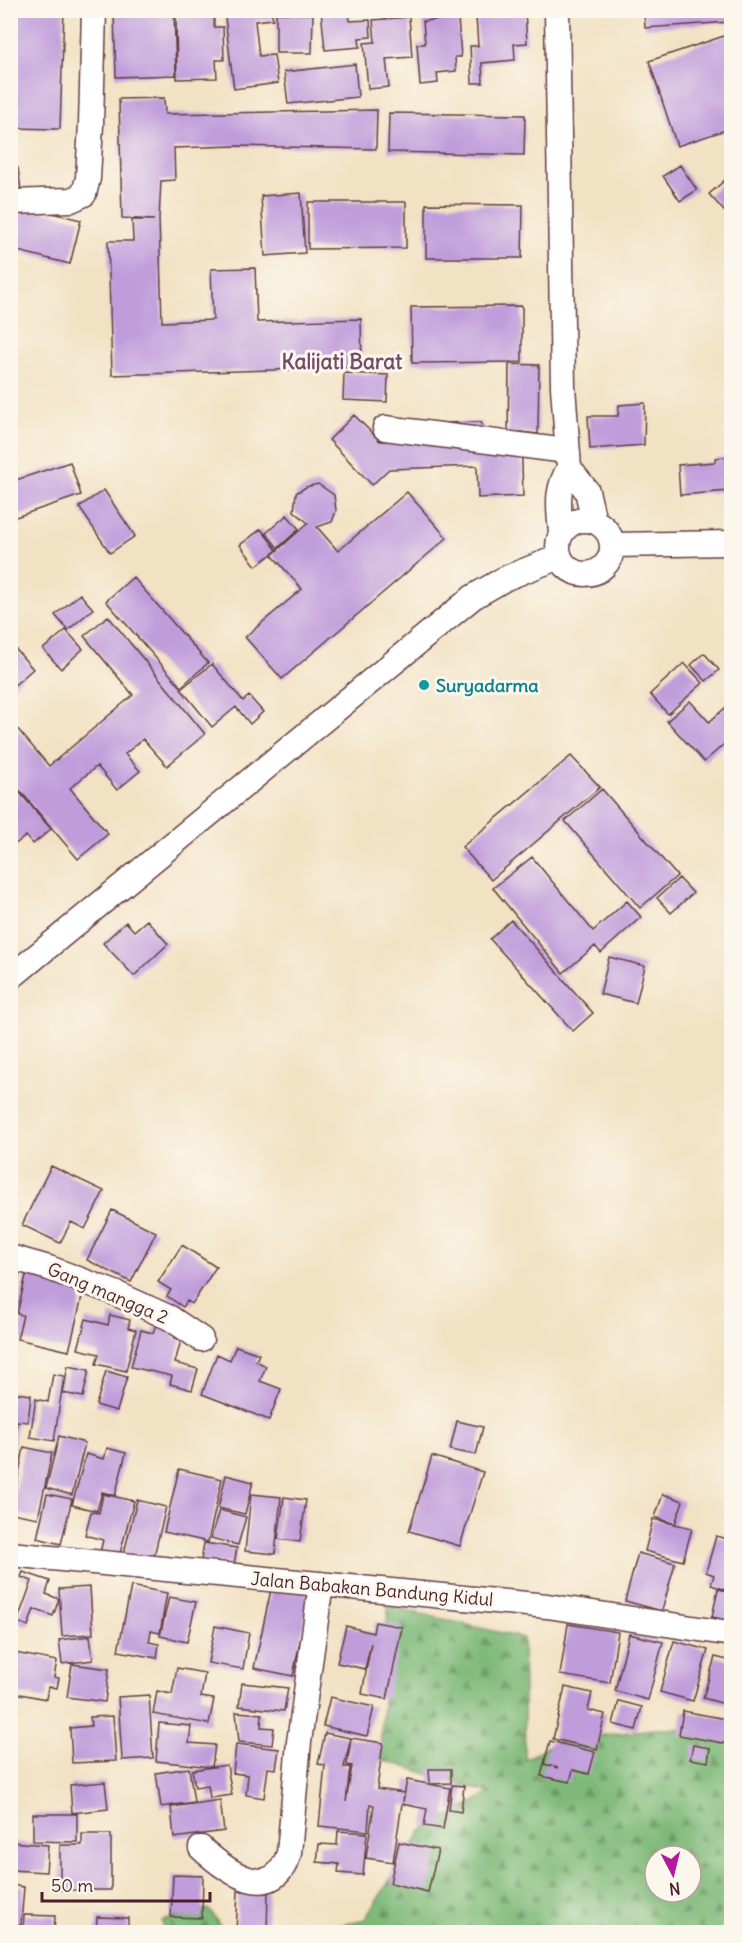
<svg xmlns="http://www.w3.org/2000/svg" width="742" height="1943" viewBox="0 0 742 1943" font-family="Delius,sans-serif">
  <defs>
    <pattern id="forest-firs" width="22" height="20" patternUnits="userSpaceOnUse" patternTransform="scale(1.5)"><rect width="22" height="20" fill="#7eb978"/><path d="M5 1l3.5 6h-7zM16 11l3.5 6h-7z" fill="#699663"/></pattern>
  </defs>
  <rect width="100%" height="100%" fill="#fbf7ec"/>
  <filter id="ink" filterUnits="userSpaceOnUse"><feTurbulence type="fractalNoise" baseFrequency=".0167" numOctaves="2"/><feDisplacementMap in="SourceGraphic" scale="12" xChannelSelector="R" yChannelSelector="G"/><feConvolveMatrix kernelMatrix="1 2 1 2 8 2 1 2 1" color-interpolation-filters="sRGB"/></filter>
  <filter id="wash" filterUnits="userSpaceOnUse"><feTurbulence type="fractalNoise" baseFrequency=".008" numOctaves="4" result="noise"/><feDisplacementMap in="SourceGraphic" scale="24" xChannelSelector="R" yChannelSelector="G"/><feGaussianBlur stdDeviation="1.35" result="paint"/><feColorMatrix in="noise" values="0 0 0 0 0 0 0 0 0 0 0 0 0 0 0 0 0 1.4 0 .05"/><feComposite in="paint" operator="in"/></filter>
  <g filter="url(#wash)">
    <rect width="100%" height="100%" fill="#f2e2c4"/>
    <path fill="url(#forest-firs)" stroke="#646c52" stroke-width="1.5" fill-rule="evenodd" d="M388,1606L523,1638L525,1760L557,1741L654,1729L731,1728V1932H331L329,1928L365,1919L422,1831L490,1793L380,1759ZM655,1856H691V1892H655Z
      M209,1909L224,1932H165L162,1921Z"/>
    <g id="blocks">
      <path fill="#c09cdb" d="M12,10H64L60,129L10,128Z
        M224,10H271L273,19L255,21L259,56L274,55L278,83L234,89Z
        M321,10H349L350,21L370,20L371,37L359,38L360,47L325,50Z
        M503,10H525L527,43L514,44L515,60L482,63L483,83H472L470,46H478L476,17L504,15Z
        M644,10H729L730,22L645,28Z
        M174,12L176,75L116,77L114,14Z
        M214,13V27H223L224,60H216L217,78L177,79L176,14Z
        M276,13L313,14L312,53H276Z
        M409,17L412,57L386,59L389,87L368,89L364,43L375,42L373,20Z
        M458,18L461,57H455L456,71L437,73L438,83L420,85L417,44H425L423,21Z
        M730,34L732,40V128L677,146L649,61Z
        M355,64L358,97L288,104L284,72Z
        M164,98L165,114L377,110L376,149L238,146L174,148L175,180L161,181L159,219L162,322L213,320L211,269L255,268L257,322L361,319L362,367L112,375L108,241H133L132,220H154L122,218L119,99Z
        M389,113L525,115L524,155L388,152Z
        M680,165L697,190L680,201L663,176Z
        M18,168L21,190L10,191V169Z
        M732,174V220L709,194Z
        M301,193L305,253L265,256L261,196Z
        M308,202H406V248L308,249Z
        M10,203L81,220L70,264L10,249Z
        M426,204L523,205L522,258H426Z
        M522,306V362L412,363L411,307Z
        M509,364L539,365L538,434L521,432L523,496L478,498L477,466L389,469L372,485L329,440L354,415L380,441L406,440V424L481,422L486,433H508Z
        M344,373L388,375L387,402L343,400Z
        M645,403L644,445L590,449L588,416H618L619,405Z
        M726,457L729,491L680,495L678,465L715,462V458Z
        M70,462L81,495L10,519V482Z
        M318,484L334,495L336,511L332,522L317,527L338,551L407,492L447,538L282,679L245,637L302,589L272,555L308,523L294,511L296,493L306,487Z
        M104,490L135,536L110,553L79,507Z
        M287,515L299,529L278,548L266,533Z
        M261,529L277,550L256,566L240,545Z
        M133,577L208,663L181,687L106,601Z
        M80,594L93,609L68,630L55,615Z
        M108,616L205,734L167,766L143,739L125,754L140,771L117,790L97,766L70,788L108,834L78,859L10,779V720L49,766L133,695L84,636Z
        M66,630L83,649L61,669L43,649Z
        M12,645L33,669L10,689V647Z
        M704,653L719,670L706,681L691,665Z
        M684,663L703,683L668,714L650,694Z
        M212,664L243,701L249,696L263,712L250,724L236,707L212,727L181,689Z
        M690,701L709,722L732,702V737L704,762L667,721Z
        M571,756L600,787L491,880L462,847Z
        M10,781L51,829L33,844L26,836L10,848Z
        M602,789L677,876L640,908L565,821Z
        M532,857L593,931L627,901L641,917L601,953L595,946L563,973L493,888Z
        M679,878L693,893L671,913L657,898Z
        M147,920L168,944L134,976L103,943L126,922L134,931Z
        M511,920L593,1013L573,1031L490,939Z
        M609,957L645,966L636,1003L600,994Z
        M51,1166L104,1191L85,1229L71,1222L60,1243L22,1225Z
        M112,1210L156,1232L131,1282L87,1260Z
        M182,1245L216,1267L192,1304L187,1301L183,1307L167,1296L171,1290L158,1282Z
        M10,1270L20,1272L11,1305H10Z
        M27,1271L85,1284L69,1351L17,1339L23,1315L17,1314Z
        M110,1315L130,1320L128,1328L136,1330L126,1371L96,1364L99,1354L78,1349L86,1319L108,1325Z
        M156,1324L176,1328L174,1338L181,1340L175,1363L198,1369L192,1390L170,1384L172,1376L131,1367L141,1330L153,1333Z
        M236,1346L259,1354L256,1361L266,1366L260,1381L281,1389L269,1420L202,1394L217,1354L230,1360Z
        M68,1366L89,1370L83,1397L63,1393Z
        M106,1371L127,1377L117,1411L96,1405Z
        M53,1374L64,1376L54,1441L30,1437L36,1399L48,1402Z
        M10,1392L31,1395L28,1422L17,1421L13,1448H10Z
        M457,1421L483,1427L476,1455L450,1450Z
        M59,1436L85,1443L72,1495L46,1488Z
        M24,1447L52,1453L38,1518L11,1513Z
        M107,1448L126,1453L115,1496L102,1492L97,1511L72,1505L86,1454L104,1459Z
        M10,1451L16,1452L12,1483H10Z
        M432,1456L483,1472L460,1546L409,1531Z
        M179,1469L222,1479L208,1542L164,1532Z
        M226,1475L253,1482L245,1514L218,1508Z
        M47,1494L72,1499L61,1544L37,1538Z
        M103,1494L134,1501L119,1557L100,1552L103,1540L85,1535L91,1512L99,1513Z
        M251,1494L281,1497L275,1554L245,1551Z
        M663,1494L683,1501L675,1524L655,1517Z
        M284,1497L306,1500L300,1542L278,1539Z
        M137,1500L166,1507L153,1560L124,1553Z
        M219,1510L246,1517L238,1545L211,1538Z
        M653,1519L692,1528L683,1561L645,1551Z
        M716,1536L732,1540L730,1552L732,1553V1584L730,1591L711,1585L714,1575L706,1572Z
        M204,1543L237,1548L234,1565L201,1561Z
        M638,1553L675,1563L662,1611L625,1601Z
        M23,1572L50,1581L46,1594L59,1599L53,1616L34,1609L28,1626L17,1622L32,1581L21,1577Z
        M272,1585L310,1593L293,1676L254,1668Z
        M131,1586L167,1593L160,1633L151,1631L149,1642L159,1644L157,1658L118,1651Z
        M90,1587L93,1634L62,1636L59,1589Z
        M718,1589L732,1592V1621L712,1617Z
        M169,1597L196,1602L187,1642L160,1636Z
        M375,1622L402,1627L387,1699L362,1694L371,1643L365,1669L337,1663L346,1626L373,1633Z
        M568,1624L618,1632L610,1683L560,1675Z
        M215,1626L249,1633L243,1669L208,1663Z
        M629,1634L663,1642L648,1700L615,1691Z
        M90,1636L93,1660L62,1664L59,1640Z
        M674,1641L708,1650L693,1701L660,1692Z
        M10,1652L57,1661L54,1677L59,1678L57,1688L48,1687L46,1699L10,1692Z
        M715,1657L732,1661V1706L703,1698Z
        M72,1664L109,1669L105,1702L67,1697Z
        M177,1668L205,1673L201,1697L214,1699L209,1724L153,1714L157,1691L172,1694Z
        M242,1683L288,1688L284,1711L239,1706Z
        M565,1687L592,1693L588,1710L605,1714L597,1749L553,1739Z
        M149,1695L153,1758L122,1760L118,1697Z
        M330,1697L374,1707L367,1736L323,1726Z
        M619,1701L642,1707L636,1730L613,1724Z
        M683,1711L732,1720L728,1744L679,1735Z
        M236,1712L262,1714L261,1727L274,1728L272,1745L239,1742Z
        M113,1716L116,1761L72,1763L70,1728L91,1726L90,1717Z
        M159,1723L191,1726L189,1743L215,1745L212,1767L156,1761Z
        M325,1733L351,1738L344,1767H350L346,1802L352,1766L347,1765L351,1738L383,1743L377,1789L404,1793L403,1802L407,1780L450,1788L443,1829L424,1826L427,1809L402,1804L393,1862L366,1858L374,1805L370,1804L368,1831L319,1826L325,1765L318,1764Z
        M550,1741L595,1752L589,1774L573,1770L570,1782L541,1776L544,1764L558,1768L544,1764Z
        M236,1744L279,1749L276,1769L268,1768L264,1798L246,1795L248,1775L233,1773Z
        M693,1745L710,1748L708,1762L690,1759Z
        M227,1765L232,1795L210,1798L208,1785L195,1787L192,1770Z
        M189,1768L194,1802L161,1807L156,1773Z
        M429,1769H451V1783L430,1784Z
        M105,1782L108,1809L72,1813L70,1785Z
        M452,1785L464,1786L461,1812L449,1810Z
        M220,1800L224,1831L174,1838L171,1807Z
        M33,1814H77V1842L33,1841Z
        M338,1831L367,1833L363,1875L338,1873L339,1864L317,1862L319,1844L337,1845Z
        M82,1834H111V1890H60V1845H82Z
        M10,1842L48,1845L46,1872L10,1870Z
        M399,1842L438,1850L428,1892L390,1883Z
        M173,1875L203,1876L202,1918L171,1917Z
        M10,1885L24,1887L21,1925L10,1924Z
        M238,1891H268L267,1932H236Z
        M24,1915L55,1916L54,1932H23Z
        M97,1917L128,1918V1932H96Z"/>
    </g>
  </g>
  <g filter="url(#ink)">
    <use href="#blocks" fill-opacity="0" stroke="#633c42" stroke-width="1.5"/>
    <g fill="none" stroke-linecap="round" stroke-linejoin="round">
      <g stroke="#633c42" stroke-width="27">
        <path id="minor" d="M557,10L563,387L569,468C555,492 559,507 561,533
          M10,202L71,200L84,194L88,178L91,124L94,10
          M385,428L567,451
          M569,468L587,491L594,521
          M558 547a27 27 0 1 1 54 0a27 27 0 1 1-54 0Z
          M612,545L732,543
          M10,978L473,597L506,578L559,557
          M10,1257L49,1268L115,1293L170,1318L201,1339
          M10,1554L547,1606L732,1634
          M201,1848C226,1871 273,1906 289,1853L299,1742L321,1584"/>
      </g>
      <use href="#minor" stroke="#fff" stroke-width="24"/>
    </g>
  </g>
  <circle fill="#0f9aa8" stroke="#fbf7ec" stroke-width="2" cx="424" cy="685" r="6"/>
  <g text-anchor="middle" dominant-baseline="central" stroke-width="6" stroke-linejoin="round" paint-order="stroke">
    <g font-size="18" font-weight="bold" fill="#0d838f" stroke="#fbf7ec" text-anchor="start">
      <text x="436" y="685">Suryadarma</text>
    </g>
    <g font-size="18" fill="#4a1f2b" stroke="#fbf7ec">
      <text transform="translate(108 1293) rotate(23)">Gang mangga 2</text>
      <text transform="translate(372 1589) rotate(5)">Jalan Babakan Bandung Kidul</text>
    </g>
    <g font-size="21" font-weight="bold" fill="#734b69" stroke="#fbf7ec">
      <text x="342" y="361">Kalijati Barat</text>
    </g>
  </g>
  <rect width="742" height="1943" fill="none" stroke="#fbf7ec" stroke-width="36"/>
  <g transform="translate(673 1874) rotate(173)"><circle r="28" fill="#fbf7ec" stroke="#b4a19f" stroke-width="1.5"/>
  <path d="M0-4.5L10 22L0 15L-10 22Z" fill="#b5179e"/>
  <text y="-9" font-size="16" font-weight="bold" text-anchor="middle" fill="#4a1f2b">N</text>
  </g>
  <path d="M42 1892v9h168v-9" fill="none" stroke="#4a1f2b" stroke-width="3"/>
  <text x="51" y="1892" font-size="18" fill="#4a1f2b" stroke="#fbf7ec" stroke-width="4.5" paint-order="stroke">50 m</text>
</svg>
